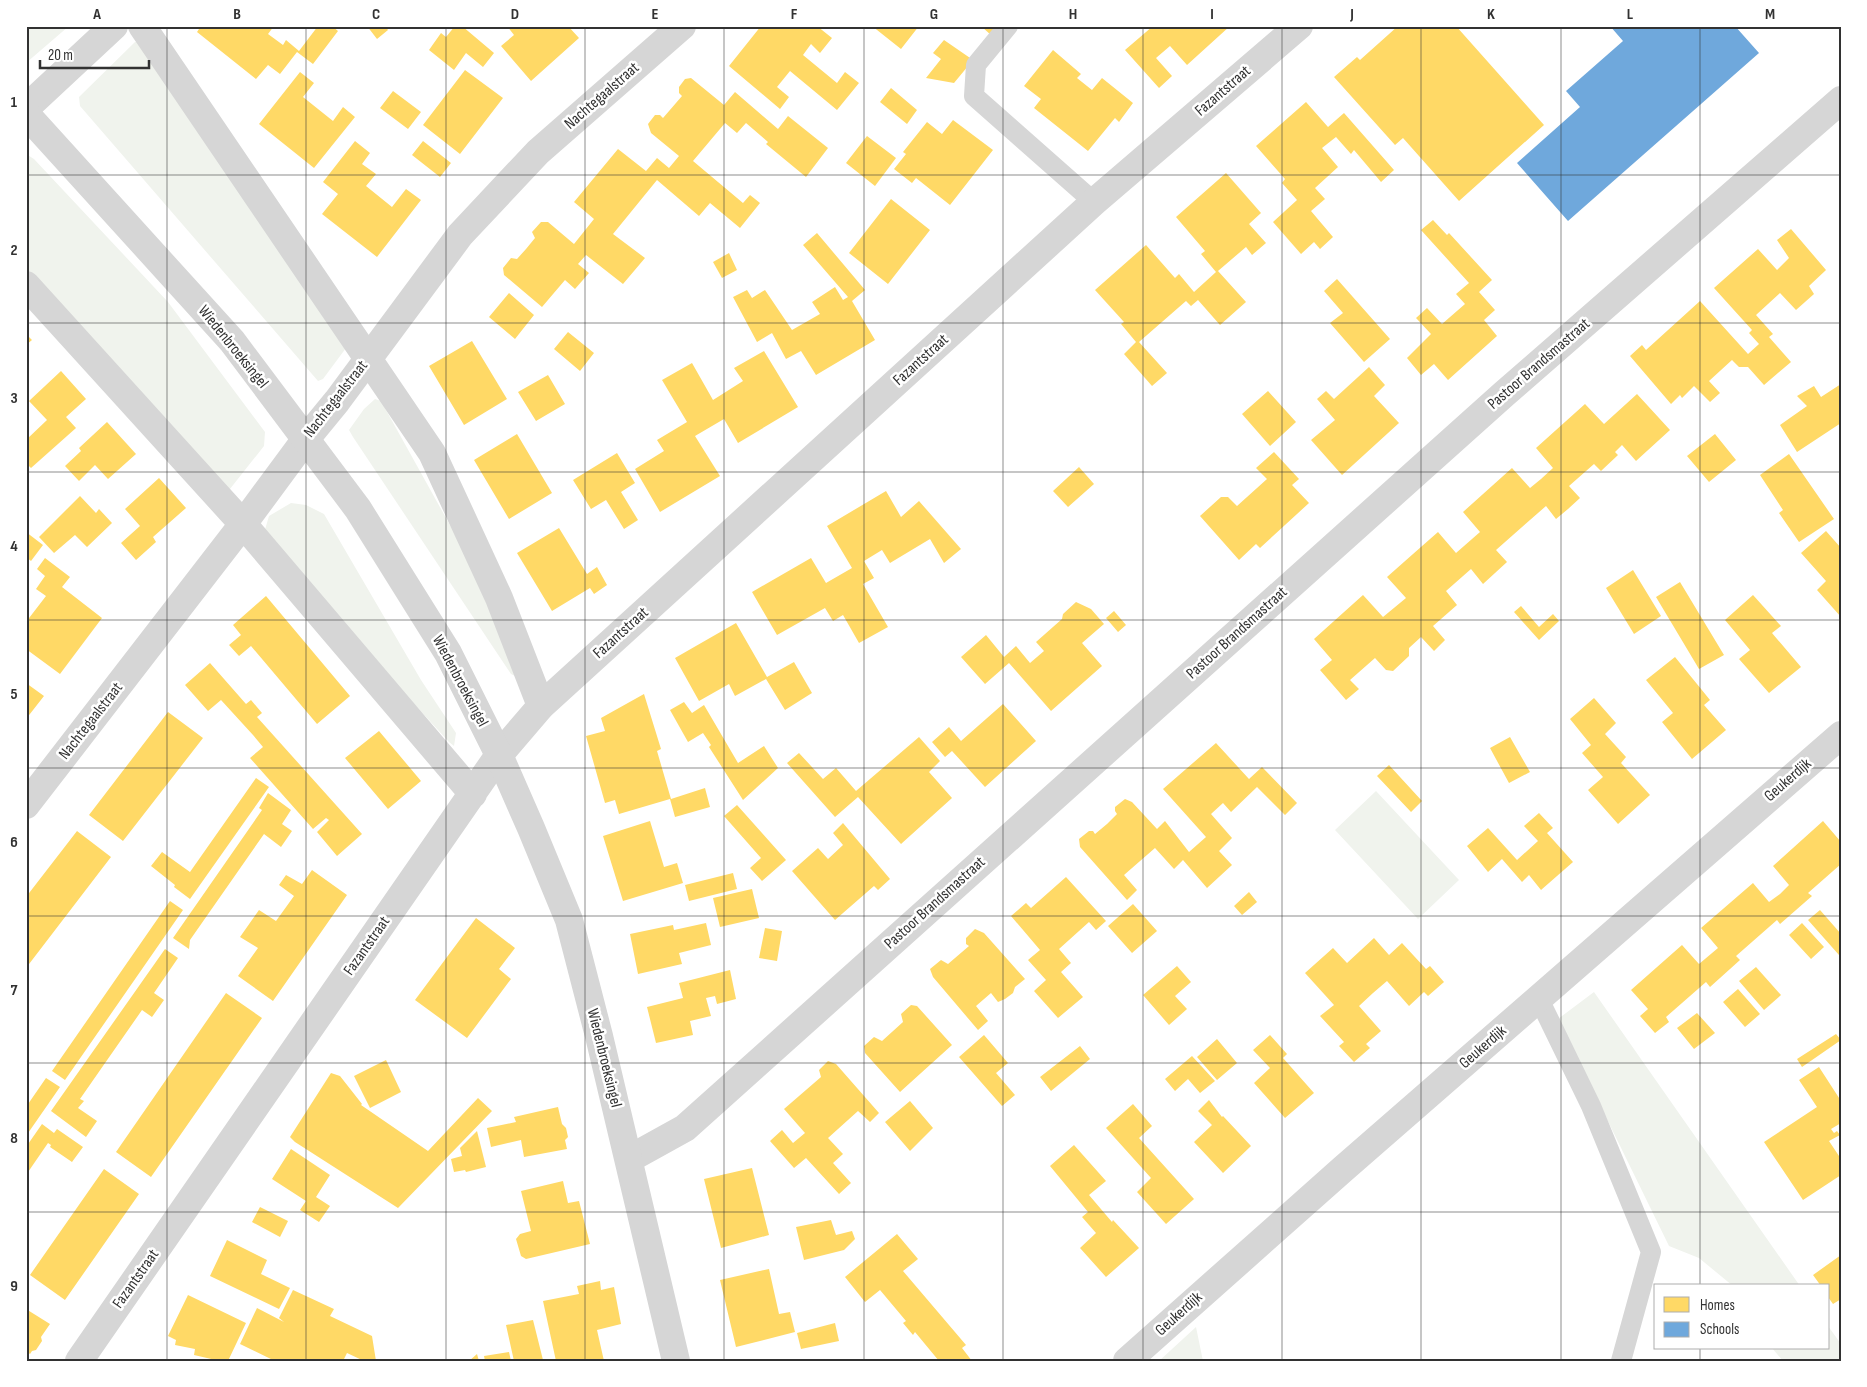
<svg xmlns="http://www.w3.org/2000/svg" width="1867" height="1387" viewBox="0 0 1867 1387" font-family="'Sofia Sans Condensed',sans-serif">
  <rect width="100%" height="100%" fill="#fff"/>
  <path fill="#f0f3ed" d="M26,26H69L26,63Z
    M135,42H150L346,348L323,379L318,381L80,106L79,97Z
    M26,154L34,159L168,302L265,432L264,446L226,494L26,274Z
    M375,399L381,401L491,599L523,680L511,674L353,437L349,430L364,409Z
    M291,503L306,505L324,514L421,680L456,733L454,746L449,742L267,543L264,533L269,516Z
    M1376,791L1459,880L1418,919L1335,830Z
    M1594,992L1800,1286H1733L1699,1258L1669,1246L1558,1019Z
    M1828,1326L1841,1344V1361H1783L1772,1348H1828Z
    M1196,1327L1203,1361H1159Z"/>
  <path fill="#ffd966" d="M201,26H274L268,34L283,45L286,40L299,51L318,26H332L338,31L313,64L297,52L280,74L268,65L256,79L197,32Z
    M367,26H385L388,30L377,39Z
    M455,26H462L494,53L483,67L466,53L454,70L429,50L441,33L446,37Z
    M507,26H568L579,38L531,81L501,46L514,35Z
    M761,26H817L832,38L820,53L811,44L803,55L837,83L845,72L859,83L837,110L790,71L777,87L789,97L780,109L729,66Z
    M872,26H919L901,49Z
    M981,26H1000L992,36Z
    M1153,26H1230L1187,65L1170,46L1156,58L1172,76L1159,88L1125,50Z
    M1398,26H1456L1544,125L1459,201L1403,138L1395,145L1334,77L1357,57L1360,60Z
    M944,40L973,60L954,83L926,78L941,59L933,53Z
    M1053,50L1081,74L1077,78L1092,90L1102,78L1133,103L1119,122L1115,118L1088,151L1034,108L1041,99L1024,86Z
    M465,70L503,98L460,154L423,125Z
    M300,72L314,83L303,97L333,121L343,107L355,117L314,168L259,124Z
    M691,78L724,105L735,92L778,129L788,116L828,148L806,177L766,144L768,142L746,123L737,133L725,123L693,161L743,203L750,195L760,203L740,228L710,203L699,216L657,180L613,234L645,258L623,284L586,255L578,264L589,273L575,289L565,280L542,307L504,275L503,268L511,258L517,259L526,249L535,238L532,232L541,222H548L574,244L594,219L574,202L618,149L646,171L657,158L669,168L679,156L651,133L648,124L655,115H660L663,118L682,96L679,93V87L685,79Z
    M891,88L917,110L907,124L880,102Z
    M393,91L421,112L408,129L380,108Z
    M1306,102L1328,127L1344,113L1394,170L1381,182L1354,150L1351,154L1336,137L1322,148L1338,167L1315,188L1325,199L1311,211L1333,237L1320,249L1314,242L1301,254L1273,222L1297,200L1282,183L1285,179L1256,146Z
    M953,120L993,150L950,205L916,178L912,183L894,169L906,154L903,152L927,122L942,134Z
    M867,136L896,158L875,186L846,163Z
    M355,141L370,153L362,164L376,174L366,186L392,207L406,189L421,200L377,257L322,214L338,194L323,182Z
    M423,141L451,163L440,177L412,155Z
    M1226,173L1261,213L1249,224L1266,243L1252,255L1246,247L1218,271L1246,302L1220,325L1198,300L1191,306L1186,301L1139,342L1167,373L1152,386L1124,354L1136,342L1121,324L1124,322L1095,290L1146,245L1175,278L1179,274L1194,292L1216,272L1201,254L1205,251L1176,217Z
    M891,199L930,230L888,284L849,253Z
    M1433,220L1447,235L1449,233L1492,280L1479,292L1495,310L1484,320L1497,336L1448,380L1434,364L1421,375L1407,358L1431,334L1416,318L1427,308L1442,324L1465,304L1456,294L1469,283L1421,230Z
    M1791,229L1826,270L1809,286L1814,294L1796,310L1780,293L1756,315L1773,334L1769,337L1791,362L1764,385L1748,367H1739L1732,360L1709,381L1720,393L1710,402L1694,386L1682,398L1680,395L1671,404L1630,356L1642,345L1646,350L1700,301L1748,354L1759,344L1749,333L1752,330L1714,288L1758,249L1777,270L1789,258L1777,240Z
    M817,233L865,290L852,301L875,340L816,375L801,351L786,359L772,333L757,342L733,297L747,290L752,298L765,290L792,330L820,314L812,302L835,287L843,300L848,297L803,245Z
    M729,253L737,270L722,278L713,262Z
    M1337,279L1390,339L1364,362L1330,323L1343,313L1324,291Z
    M509,293L534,315L515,339L489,317Z
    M26,329L29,332V337L32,340L26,345Z
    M568,332L594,353L580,371L554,349Z
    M472,341L507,399L464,425L429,366Z
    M764,351L798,407L738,443L724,419L695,436L720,476L660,512L635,469L664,451L657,440L687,422L662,380L692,363L713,400L743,381L734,368Z
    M1369,367L1385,385L1374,396L1399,423L1342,475L1311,440L1335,420L1317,399L1326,391L1334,399Z
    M61,371L86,399L66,417L76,428L31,468L26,463V440L47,420L29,401Z
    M548,375L565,404L536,421L518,392Z
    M1841,384V423L1797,452L1780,425L1807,406L1797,396L1814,386L1821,397Z
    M1268,391L1296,422L1270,446L1242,414Z
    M1637,394L1670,430L1636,461L1622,445L1615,452L1618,455L1601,471L1594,464L1569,486L1580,498L1568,509L1556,519L1546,506L1496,550L1507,562L1483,584L1471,569L1446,591L1457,605L1433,626L1445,640L1434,651L1421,637L1409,648V656L1393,671L1386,670L1375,658L1350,680L1359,689L1346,700L1320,670L1332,660L1314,639L1363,595L1383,617L1406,598L1387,577L1413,554L1438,532L1456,553L1480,532L1463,512L1512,468L1530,488L1541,479L1553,468L1536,448L1585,404L1604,424Z
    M107,422L136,454L108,479L95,465L79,481L65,466L81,451L79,448Z
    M517,434L552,493L509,519L474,460Z
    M1715,434L1736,460L1709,482L1687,456Z
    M1274,452L1299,479L1292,485L1309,503L1260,548L1256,544L1239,560L1200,516L1221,497H1228L1237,506L1267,479L1256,468Z
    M617,453L635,483L621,492L638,520L624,529L606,500L591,509L573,480Z
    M1789,454L1834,519L1799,542L1779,513L1783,510L1760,475Z
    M1079,467L1094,484L1068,507L1053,491Z
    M159,478L186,508L153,537L156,542L136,560L121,543L140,526L125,509Z
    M886,491L901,517L919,501L961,549L944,563L930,539L890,563L882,550L864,561L874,578L863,584L888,627L859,643L843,615L833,621L825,608L777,635L752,592L811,558L826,583L852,568L827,526Z
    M80,496L96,513L99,509L112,523L87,547L75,535L54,553L39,537Z
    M559,528L587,574L597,567L607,585L594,594L590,588L552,611L517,553Z
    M1826,531L1841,548V617L1817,590L1826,581L1801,553Z
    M26,532L43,545L31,561L26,557Z
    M45,558L70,577L62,587L102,618L60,674L26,649V622L46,596L36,589L45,576L37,569Z
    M1633,570L1661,616L1634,634L1606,588Z
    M1680,582L1724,655L1699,669L1656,597Z
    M1753,595L1781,626L1772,633L1801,667L1769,693L1739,659L1750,650L1725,620Z
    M266,596L350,696L317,724L251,646L239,656L229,645L241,635L233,625Z
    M1076,602L1091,609L1104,624L1082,643L1102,666L1051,711L1009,663L985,684L961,657L986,635L1004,657L1016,646L1030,663L1044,651L1036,642L1062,619L1063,614Z
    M1521,606L1539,627L1553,614L1559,621L1539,640L1514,612Z
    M1114,611L1126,625L1118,632L1106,618Z
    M736,623L767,677L794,662L812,693L785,710L766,679L735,696L729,684L699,701L675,658Z
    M1675,657L1710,700L1704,705L1726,730L1692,759L1662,722L1673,713L1646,680Z
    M210,663L246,704L251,700L262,713L257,717L362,834L337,856L317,832L329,820L326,818L313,829L250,758L263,747L253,735L221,700L208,711L185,685Z
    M26,683L44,696L26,719Z
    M644,694L661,749L657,751L671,799L705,788L710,807L675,817L670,799L619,814L615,800L605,803L586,736L605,731L601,718Z
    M1594,698L1616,723L1605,734L1626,757L1621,763L1650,795L1618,824L1588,790L1603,777L1582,753L1591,745L1570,719Z
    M684,702L692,713L704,705L738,763L764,746L778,768L743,800L709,747L711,745L703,733L688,742L670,710Z
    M1003,704L1036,741L985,787L952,751L945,757L932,742L949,727L961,741Z
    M168,712L203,738L123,841L89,815Z
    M379,731L421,781L388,809L345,758Z
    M919,737L940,761L929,772L952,798L901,844L858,797L835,817L787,763L799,753L823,779L836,768L856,791Z
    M1510,737L1530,772L1509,783L1490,748Z
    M1216,743L1249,779L1262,767L1297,803L1285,815L1257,787L1231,812L1223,803L1211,814L1232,838L1219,851L1232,865L1207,888L1183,860L1174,869L1155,848L1124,875L1137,890L1127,900L1080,847L1079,839L1089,831H1093L1095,834L1107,824L1117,814L1115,811V807L1125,799L1132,802L1157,829L1165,821L1189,852L1206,837L1163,789Z
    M1389,765L1422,801L1411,812L1377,776Z
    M256,778L269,787L190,899L174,887L175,885L151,866L162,852L190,872Z
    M268,793L291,810L282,824L292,831L281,847L264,834L190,940L189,949L173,938L262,810L259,808Z
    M737,805L786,860L762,881L750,868L761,858L724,816Z
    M1539,813L1553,828L1547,833L1573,862L1541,890L1529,875L1522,882L1502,859L1488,872L1467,846L1488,828L1517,860L1538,841L1524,826Z
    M650,821L664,867L677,863L683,883L623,901L603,836Z
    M1823,821L1841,842V864L1808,893L1812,896L1780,924L1777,920L1736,956L1740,960L1710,987L1706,982L1666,1017L1669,1022L1655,1033L1640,1016L1648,1009L1631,990L1682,945L1699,964L1718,948L1701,928L1753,883L1769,902L1780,894L1789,885L1773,866Z
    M843,823L890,879L878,890L874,886L835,920L792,871L818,848L828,859L843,845L833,833Z
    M77,831L111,857L26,968V897Z
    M312,870L347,895L273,1001L238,976L258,948L240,937L259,910L276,921L294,896L279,885L286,875L302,884Z
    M733,873L737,889L689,901L685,885Z
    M1066,877L1106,921L1096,930L1089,922L1059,949L1071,963L1061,972L1083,997L1058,1018L1034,991L1046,980L1028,960L1040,950L1011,916L1026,903L1031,908Z
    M752,889L759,918L720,927L713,898Z
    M1249,892L1257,902L1242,915L1234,906Z
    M170,901L183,910L65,1080L52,1071Z
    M1133,904L1157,931L1132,953L1108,926Z
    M1820,910L1841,934V954L1839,955L1808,920Z
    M476,918L515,948L499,969L511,979L467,1038L415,1000Z
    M706,923L711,945L679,953L682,964L638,974L630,934L673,925L674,930Z
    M1802,923L1824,947L1811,959L1789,935Z
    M765,928L782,931L777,961L759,958Z
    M975,929L984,933L1025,979L1015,987L1013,993L1005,999L998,1002L991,993L976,1006L988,1021L978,1030L933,977L930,969L941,960L948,964L969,946L966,944V938Z
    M1374,938L1389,955L1402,943L1426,969L1430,966L1444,982L1428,996L1424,992L1409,1006L1387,981L1373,993L1359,1006L1381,1031L1366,1044L1370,1048L1354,1062L1339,1046L1344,1042L1320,1016L1334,1005L1305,973L1333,948L1347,963Z
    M165,949L178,958L154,993L164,1000L152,1017L142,1010L80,1099L84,1101L78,1108L97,1121L86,1137L51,1111Z
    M1177,966L1191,982L1175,996L1187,1009L1169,1025L1143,995Z
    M1756,967L1781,995L1764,1010L1739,981Z
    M730,970L736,999L717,1004L715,996L706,998L711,1016L690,1021L693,1035L656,1043L647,1007L683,998L679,983Z
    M1738,989L1760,1014L1745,1027L1723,1002Z
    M226,993L262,1018L151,1177L116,1152Z
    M911,1005L917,1006L952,1045L900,1092L865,1053L864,1046L874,1037L882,1041L903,1022L901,1014Z
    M1697,1013L1715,1033L1694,1049L1677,1028Z
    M1836,1034L1841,1040L1802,1067L1797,1059Z
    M984,1035L1008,1063L996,1073L1015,1095L1002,1106L959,1057Z
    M1270,1035L1287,1054L1283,1058L1314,1093L1285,1118L1254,1083L1270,1068L1253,1050Z
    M1217,1039L1237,1063L1217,1080L1197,1057Z
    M1080,1046L1090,1059L1051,1091L1040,1077Z
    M1192,1056L1215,1081L1200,1093L1188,1079L1175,1091L1165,1079Z
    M386,1060L401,1092L370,1108L354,1076Z
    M828,1061L836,1064L879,1113L870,1122L858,1111L828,1138L843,1154L833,1163L851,1183L839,1194L806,1158L794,1168L770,1141L782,1130L793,1143L805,1133L784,1109L821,1077L819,1070Z
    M1819,1067L1841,1101V1123L1831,1129L1834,1133L1837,1131L1840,1135L1829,1141L1841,1159V1175L1803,1200L1764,1142L1817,1107L1799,1080Z
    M331,1073L340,1076L362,1104L361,1105L428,1151L478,1098L492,1111L398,1208L295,1142L290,1137Z
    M46,1078L60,1087L26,1136V1107Z
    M1209,1100L1222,1117L1223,1116L1251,1146L1223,1173L1194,1142L1212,1125L1198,1111Z
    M910,1101L933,1128L910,1151L885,1122Z
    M1133,1104L1152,1126L1139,1138L1194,1199L1166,1224L1137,1192L1151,1178L1106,1128Z
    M558,1107L562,1124L566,1128L568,1137L565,1140L567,1149L524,1157L521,1140L491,1147L487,1128L516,1122L514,1117Z
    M42,1124L54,1133L57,1129L83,1147L72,1162L50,1147L51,1145L48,1143L26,1175V1147Z
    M477,1131L486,1167L466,1172L465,1170L454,1172L451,1159L462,1156L460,1148Z
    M1074,1145L1106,1181L1089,1195L1112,1222L1113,1220L1139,1248L1106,1277L1080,1248L1096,1233L1082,1217L1088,1212L1050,1166Z
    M291,1149L330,1175L316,1197L330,1206L319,1222L300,1210L306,1201L272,1179Z
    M752,1168L769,1235L721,1248L704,1179Z
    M104,1169L139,1194L65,1300L30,1275Z
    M563,1181L568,1203L579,1201L590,1244L526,1259L521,1256L516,1239L520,1234L531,1231L521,1191Z
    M260,1207L288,1221L280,1237L252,1222Z
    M831,1220L836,1235L852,1231L855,1239L844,1250L804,1260L796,1227Z
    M897,1234L918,1259L903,1271L966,1345L962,1348L972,1361H939L915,1332L913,1335L903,1323L906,1321L880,1290L865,1302L845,1277Z
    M227,1240L267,1260L261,1274L290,1288L279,1309L210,1276Z
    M1841,1255V1299L1833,1304L1828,1297V1286H1821L1813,1275Z
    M769,1269L779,1314L790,1312L795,1332L736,1347L720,1280Z
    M600,1281L601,1290L614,1287L621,1324L597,1330L604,1361H556L543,1301L579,1294L577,1286Z
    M293,1290L334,1309L330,1316L372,1336L376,1361H364L347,1353L343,1361H275L240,1344L257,1308L284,1322L279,1318Z
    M188,1295L246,1323L228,1361H220L194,1355L195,1349L175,1345L176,1340L168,1336Z
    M26,1309L50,1324L41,1337L42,1341L36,1350L32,1351L30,1354L26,1351Z
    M533,1320L543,1360L514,1361L506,1325Z
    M835,1323L839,1341L801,1349L797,1333Z
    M509,1352L511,1361H485L484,1356Z
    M477,1354L479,1361H469Z"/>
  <path fill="#6fa8dc" d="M1610,26H1735L1759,53L1568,221L1517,163L1580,107L1566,91L1623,41Z"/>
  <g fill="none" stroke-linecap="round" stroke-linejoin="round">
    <path stroke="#d6d6d6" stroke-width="20" d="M1008,26L976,65L974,96L1094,202
      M1539,999L1591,1106L1651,1252L1621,1361"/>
    <path stroke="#d6d6d6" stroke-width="28" d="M142,26L432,453L499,598L541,706
      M26,108L114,26
      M26,285L243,524L473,794
      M26,805L243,524L305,440L337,401L460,235L538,152L682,26
      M629,1159L685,1128L1504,394L1841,100
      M79,1361L499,755L541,706L1094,202L1299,26
      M1127,1361L1343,1169L1841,735"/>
    <path stroke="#d6d6d6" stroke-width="28" d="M26,114L232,341L358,509L448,653L499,755L531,828L569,920L599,1036L676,1361"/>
  </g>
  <path fill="none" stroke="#323232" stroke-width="1" stroke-opacity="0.55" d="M167,26V1361M306,26V1361M446,26V1361M585,26V1361M724,26V1361M864,26V1361M1003,26V1361M1143,26V1361M1282,26V1361M1421,26V1361M1561,26V1361M1700,26V1286M26,175H1841M26,323H1841M26,472H1841M26,620H1841M26,768H1841M26,916H1841M26,1063H1841M26,1212H1841M1700,1348V1361"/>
  <g text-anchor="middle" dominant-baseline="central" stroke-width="5" stroke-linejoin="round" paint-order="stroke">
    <g font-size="16" fill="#323232" stroke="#fff">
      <text transform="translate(1223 91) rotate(-41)">Fazantstraat</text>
      <text transform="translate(602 96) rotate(-41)">Nachtegaalstraat</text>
      <text transform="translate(233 347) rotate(51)">Wiedenbroeksingel</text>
      <text transform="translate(921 360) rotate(-42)">Fazantstraat</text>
      <text transform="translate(1539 364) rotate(-41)">Pastoor Brandsmastraat</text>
      <text transform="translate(336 399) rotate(-52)">Nachtegaalstraat</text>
      <text transform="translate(621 633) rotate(-42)">Fazantstraat</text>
      <text transform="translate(1237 633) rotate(-42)">Pastoor Brandsmastraat</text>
      <text transform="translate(460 681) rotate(62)">Wiedenbroeksingel</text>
      <text transform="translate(91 721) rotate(-52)">Nachtegaalstraat</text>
      <text transform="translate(1788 780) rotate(-41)">Geukerdijk</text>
      <text transform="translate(935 903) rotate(-42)">Pastoor Brandsmastraat</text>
      <text transform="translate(367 946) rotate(-55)">Fazantstraat</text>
      <text transform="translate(1483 1047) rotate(-41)">Geukerdijk</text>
      <text transform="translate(604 1058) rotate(76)">Wiedenbroeksingel</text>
      <text transform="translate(136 1279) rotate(-55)">Fazantstraat</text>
      <text transform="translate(1179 1314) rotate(-42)">Geukerdijk</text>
    </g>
  </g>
  <rect width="1867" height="1387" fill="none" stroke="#ffffff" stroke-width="55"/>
  <rect x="1654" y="1284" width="175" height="65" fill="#ffffff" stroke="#adadad"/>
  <rect x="1664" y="1297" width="25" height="15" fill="#ffd966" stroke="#adadad"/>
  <text x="1700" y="1310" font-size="15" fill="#323232">Homes</text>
  <rect x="1664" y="1322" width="25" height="15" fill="#6fa8dc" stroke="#adadad"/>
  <text x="1700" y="1334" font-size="15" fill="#323232">Schools</text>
  <path d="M40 60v8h109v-8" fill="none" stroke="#323232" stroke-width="2.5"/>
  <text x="48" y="60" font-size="15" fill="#323232" stroke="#ffffff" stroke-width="4" paint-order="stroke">20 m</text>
  <rect x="28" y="28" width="1812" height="1332" fill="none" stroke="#323232" stroke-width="2"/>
  <g font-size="16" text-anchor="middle" font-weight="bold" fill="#323232">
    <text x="97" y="19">A</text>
    <text x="237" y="19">B</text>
    <text x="376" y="19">C</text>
    <text x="515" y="19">D</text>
    <text x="655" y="19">E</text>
    <text x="794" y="19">F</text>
    <text x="934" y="19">G</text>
    <text x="1073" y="19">H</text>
    <text x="1212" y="19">I</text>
    <text x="1352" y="19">J</text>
    <text x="1491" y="19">K</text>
    <text x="1630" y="19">L</text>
    <text x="1770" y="19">M</text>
    <text x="14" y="107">1</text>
    <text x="14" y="255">2</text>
    <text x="14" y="403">3</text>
    <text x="14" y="551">4</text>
    <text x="14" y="699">5</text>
    <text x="14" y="847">6</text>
    <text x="14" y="995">7</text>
    <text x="14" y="1143">8</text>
    <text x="14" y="1291">9</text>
  </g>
</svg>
